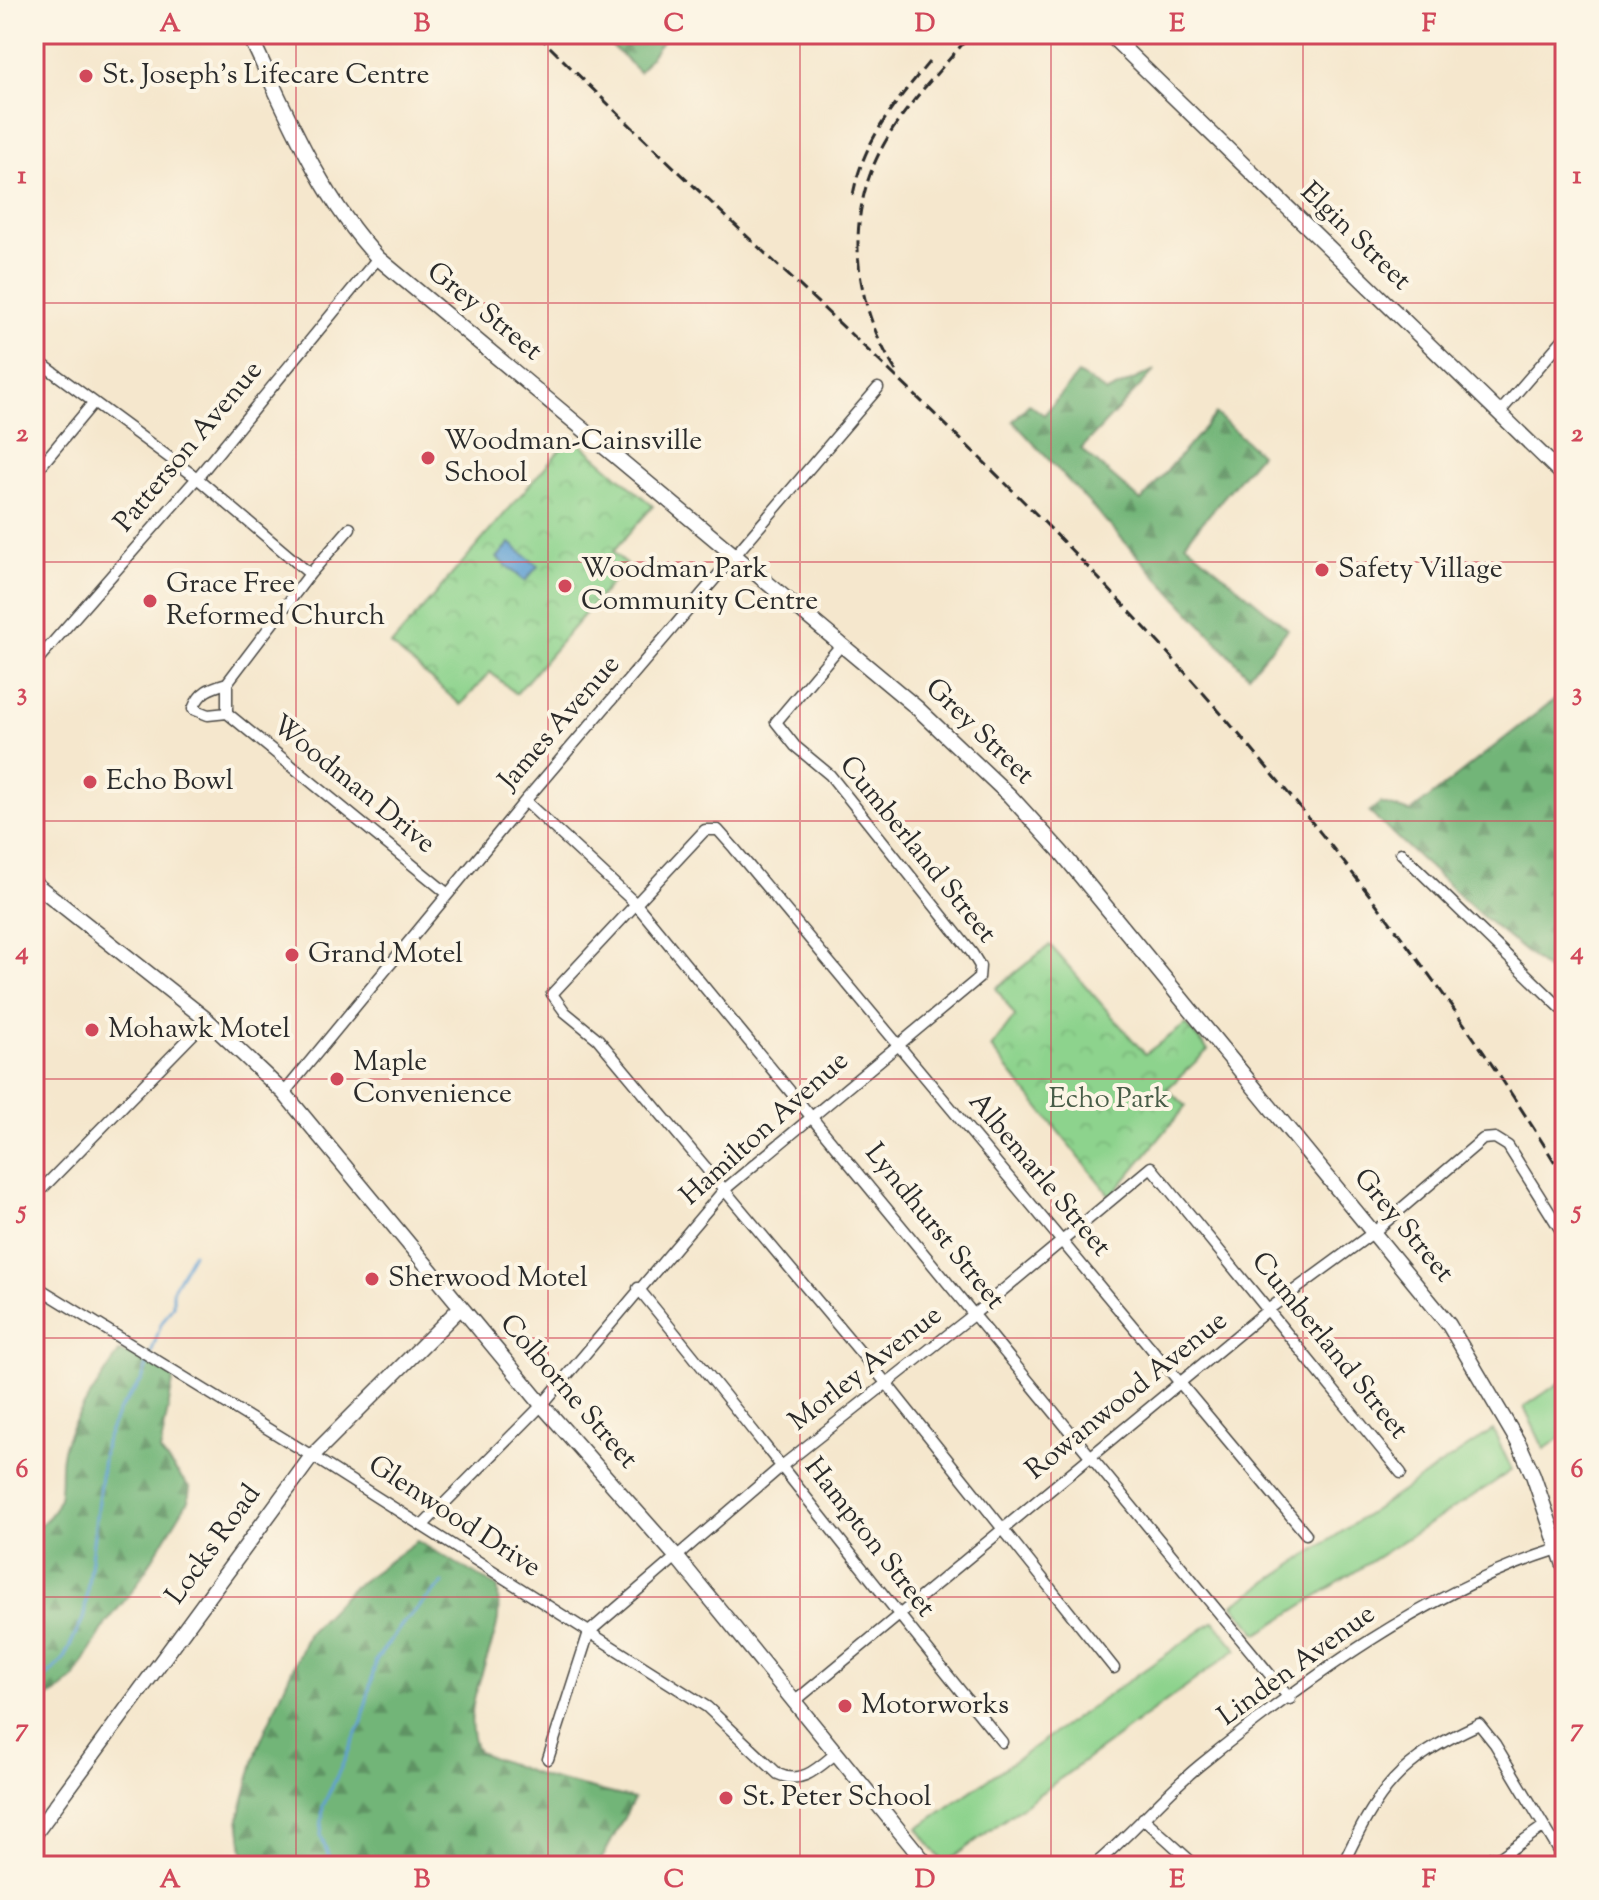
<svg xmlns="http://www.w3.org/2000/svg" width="1599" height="1900" viewBox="0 0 1599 1900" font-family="'Sorts Mill Goudy',serif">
  <defs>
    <pattern id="forest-firs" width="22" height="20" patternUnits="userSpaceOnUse" patternTransform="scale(2)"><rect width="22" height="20" fill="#72b578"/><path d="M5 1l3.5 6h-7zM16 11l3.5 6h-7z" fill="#5e9363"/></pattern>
    <pattern id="park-crowns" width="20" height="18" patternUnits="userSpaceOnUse" patternTransform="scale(2)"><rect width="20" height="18" fill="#8dd38d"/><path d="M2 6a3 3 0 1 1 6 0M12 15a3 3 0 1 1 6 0" fill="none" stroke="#7ab57a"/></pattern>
  </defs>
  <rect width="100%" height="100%" fill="#fcf5e5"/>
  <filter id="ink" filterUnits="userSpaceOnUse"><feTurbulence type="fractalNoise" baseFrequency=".0125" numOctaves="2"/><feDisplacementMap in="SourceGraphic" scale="16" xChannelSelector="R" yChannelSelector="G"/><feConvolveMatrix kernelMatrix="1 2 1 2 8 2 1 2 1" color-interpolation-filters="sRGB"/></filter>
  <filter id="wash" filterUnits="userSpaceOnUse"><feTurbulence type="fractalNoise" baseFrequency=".006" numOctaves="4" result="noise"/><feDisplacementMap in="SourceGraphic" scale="32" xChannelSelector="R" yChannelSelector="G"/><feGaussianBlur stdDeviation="1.8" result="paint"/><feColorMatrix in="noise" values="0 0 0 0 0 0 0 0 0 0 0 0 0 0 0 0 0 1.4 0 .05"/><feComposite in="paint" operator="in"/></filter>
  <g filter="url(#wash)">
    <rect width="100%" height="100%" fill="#f5e7cd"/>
    <path fill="#8dd38d" stroke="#5c7f5c" stroke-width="2" d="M1565,1379V1435L1544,1449L1524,1407Z
      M1493,1430L1512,1470L1493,1483L1258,1634L1233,1605Z
      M1214,1621L1237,1649L944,1864L918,1828Z"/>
    <path fill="url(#forest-firs)" stroke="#4e7052" stroke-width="2" d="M599,34H668L639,72Z
      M1155,370L1081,449L1141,501L1216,414L1260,454L1185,543L1288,629L1248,675L1013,421L1029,404L1044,415L1078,374L1107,392Z
      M1565,691V978L1562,982L1482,916L1369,812L1380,803L1411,812Z
      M119,1352L149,1358L174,1376L160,1452L190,1488L188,1501L134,1589L107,1622L74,1678L58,1692L34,1704V1529C76,1503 52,1475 66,1440C78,1410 102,1380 119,1352Z
      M417,1541L498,1587C498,1597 499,1608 498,1618C492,1662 457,1709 478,1752L544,1777L634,1799L598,1866H245L239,1818L258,1747L308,1633L351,1589Z"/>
    <path fill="url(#park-crowns)" stroke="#5c7f5c" stroke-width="2" d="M572,436L653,506L613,552L627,565L516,694L490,672L461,705L391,645Z
      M1050,945L1145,1054L1186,1024L1208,1050L1167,1089L1186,1106L1111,1197L991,1048L1015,1016L996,988Z"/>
    <path fill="#61a0d3" stroke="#46667f" stroke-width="2" d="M510,543L538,566L525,581L497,558Z"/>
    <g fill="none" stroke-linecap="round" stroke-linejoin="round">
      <path stroke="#61a0d3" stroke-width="3" d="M34,1689L63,1660L84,1617L105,1442L118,1412L142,1380L161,1324L173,1305V1289L193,1253
        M332,1866L321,1835L323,1806L362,1722L376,1660L404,1622L443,1583"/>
    </g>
  </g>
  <g filter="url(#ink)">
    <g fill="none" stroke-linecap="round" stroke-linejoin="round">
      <g stroke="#494743" stroke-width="13">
        <path id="street" d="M34,358L197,478L310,574
          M1499,413L1565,337
          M34,474L94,402
          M34,664L197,478L378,258
          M227,683L310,574L350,528
          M227,713V683C210,688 200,691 193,709L208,715L227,713L448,894
          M525,801L636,904L1290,1699
          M1401,853L1565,1012
          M284,1093L525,801L878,388
          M34,1197L207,1020
          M34,1285L312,1456L707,1707L778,1774C801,1785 817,1769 835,1754
          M638,1288C761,1438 879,1592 1002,1742
          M422,1526L542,1405L724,1190L979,978L980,966L972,953L830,775L795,746L776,722L842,644
          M1114,1668L887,1384L598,1039L565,1012L552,994L705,830H718L734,848L1306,1534
          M794,1702L1269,1309L1374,1232L1483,1139L1495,1138L1508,1146L1565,1237
          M548,1759L589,1632L783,1465L973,1315L1151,1167L1401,1473
          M1143,1818L1196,1866
          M1499,1858L1544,1826
          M1093,1866C1131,1835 1162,1796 1200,1765C1305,1680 1428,1590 1558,1549
          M1342,1866C1379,1788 1398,1761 1479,1724L1495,1744L1565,1861
          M1484,1866L1492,1857L1499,1858L1503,1866"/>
      </g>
      <g stroke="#494743" stroke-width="17">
        <path id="secondary" d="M249,34C286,112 319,195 378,258L916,707L1010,796L1061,852L1449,1325L1519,1444L1533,1475L1565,1568
          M1109,34L1565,477
          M34,883L207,1020L284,1093L542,1405L675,1555L928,1866
          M34,1835L312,1456L461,1307"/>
      </g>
      <use href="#street" stroke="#fff" stroke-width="10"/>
      <use href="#secondary" stroke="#fff" stroke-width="14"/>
      <path stroke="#2b2b2b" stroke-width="3" stroke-dasharray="12 6" stroke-linecap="butt" d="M537,34C758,255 999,458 1204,694C1336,845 1461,1007 1565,1179
        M853,195C863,141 895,103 929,62
        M896,371C853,302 843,217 884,144C906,104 942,69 971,34"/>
    </g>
  </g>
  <path fill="none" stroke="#d1495b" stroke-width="2" stroke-opacity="0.55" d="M296,34V1866M548,34V1866M800,34V1866M1051,34V1866M1303,34V1866M34,303H1565M34,562H1565M34,821H1565M34,1079H1565M34,1338H1565M34,1597H1565"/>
  <g fill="#d1495b" stroke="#fcf5e5" stroke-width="3">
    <circle cx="86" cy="76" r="8"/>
    <circle cx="428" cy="458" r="8"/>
    <circle cx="1322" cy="570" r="8"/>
    <circle cx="565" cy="586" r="8"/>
    <circle cx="150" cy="601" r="8"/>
    <circle cx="90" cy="782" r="8"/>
    <circle cx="292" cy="955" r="8"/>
    <circle cx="92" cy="1030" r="8"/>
    <circle cx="337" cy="1079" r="8"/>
    <circle cx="372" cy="1279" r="8"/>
    <circle cx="845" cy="1706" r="8"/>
    <circle cx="726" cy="1798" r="8"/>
  </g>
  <g text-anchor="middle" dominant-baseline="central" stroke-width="8" stroke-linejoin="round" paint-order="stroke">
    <g font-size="28" fill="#2b2b2b" stroke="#fcf5e5" text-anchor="start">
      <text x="102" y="76">St. Joseph's Lifecare Centre</text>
      <text x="444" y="442">Woodman-Cainsville<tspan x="444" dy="32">School</tspan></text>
      <text x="581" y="570">Woodman Park<tspan x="581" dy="32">Community Centre</tspan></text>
      <text x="1338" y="570">Safety Village</text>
      <text x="166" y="585">Grace Free<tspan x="166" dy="32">Reformed Church</tspan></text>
      <text x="106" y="782">Echo Bowl</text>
      <text x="308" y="955">Grand Motel</text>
      <text x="108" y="1030">Mohawk Motel</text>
      <text x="353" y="1063">Maple<tspan x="353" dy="32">Convenience</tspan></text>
      <text x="388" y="1279">Sherwood Motel</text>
      <text x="861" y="1706">Motorworks</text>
      <text x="742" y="1798">St. Peter School</text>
    </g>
    <g font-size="28" fill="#2b2b2b" stroke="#fcf5e5">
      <text transform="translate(1355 237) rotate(44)">Elgin Street</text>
      <text transform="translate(484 312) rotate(39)">Grey Street</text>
      <text transform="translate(189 447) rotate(-50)">Patterson Avenue</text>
      <text transform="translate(560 723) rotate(-49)">James Avenue</text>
      <text transform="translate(979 732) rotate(44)">Grey Street</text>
      <text transform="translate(353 785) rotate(39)">Woodman Drive</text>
      <text transform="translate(917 850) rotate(51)">Cumberland Street</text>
      <text transform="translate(765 1129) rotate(-42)">Hamilton Avenue</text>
      <text transform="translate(1039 1175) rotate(50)">Albemarle Street</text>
      <text transform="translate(1403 1226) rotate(50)">Grey Street</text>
      <text transform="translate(934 1227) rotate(51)">Lyndhurst Street</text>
      <text transform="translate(1329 1346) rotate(51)">Cumberland Street</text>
      <text transform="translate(866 1369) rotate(-38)">Morley Avenue</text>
      <text transform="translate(568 1392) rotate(49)">Colborne Street</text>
      <text transform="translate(1127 1396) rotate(-39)">Rowanwood Avenue</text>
      <text transform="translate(454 1517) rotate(33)">Glenwood Drive</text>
      <text transform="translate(869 1538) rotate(52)">Hampton Street</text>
      <text transform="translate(214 1545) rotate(-54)">Locks Road</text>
      <text transform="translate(1297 1666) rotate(-36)">Linden Avenue</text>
    </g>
    <g font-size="28" fill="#485d48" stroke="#fcf5e5">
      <text x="1109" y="1100">Echo Park</text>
    </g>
  </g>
  <rect width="1599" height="1900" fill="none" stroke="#fcf5e5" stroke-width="88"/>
  <rect x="44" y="44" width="1511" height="1812" fill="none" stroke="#d1495b" stroke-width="3"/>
  <g font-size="26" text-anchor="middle" font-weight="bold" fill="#d1495b">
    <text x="170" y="31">A</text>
    <text x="422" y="31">B</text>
    <text x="674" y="31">C</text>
    <text x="925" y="31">D</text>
    <text x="1177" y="31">E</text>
    <text x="1429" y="31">F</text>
    <text x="22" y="183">1</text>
    <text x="1577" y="183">1</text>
    <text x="22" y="441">2</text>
    <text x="1577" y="441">2</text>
    <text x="22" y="700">3</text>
    <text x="1577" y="700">3</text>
    <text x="22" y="959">4</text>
    <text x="1577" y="959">4</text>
    <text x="22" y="1218">5</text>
    <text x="1577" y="1218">5</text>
    <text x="22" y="1477">6</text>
    <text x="1577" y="1477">6</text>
    <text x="22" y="1736">7</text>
    <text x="1577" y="1736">7</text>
    <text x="170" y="1887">A</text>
    <text x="422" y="1887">B</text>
    <text x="674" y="1887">C</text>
    <text x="925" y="1887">D</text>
    <text x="1177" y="1887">E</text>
    <text x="1429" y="1887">F</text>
  </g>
</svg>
